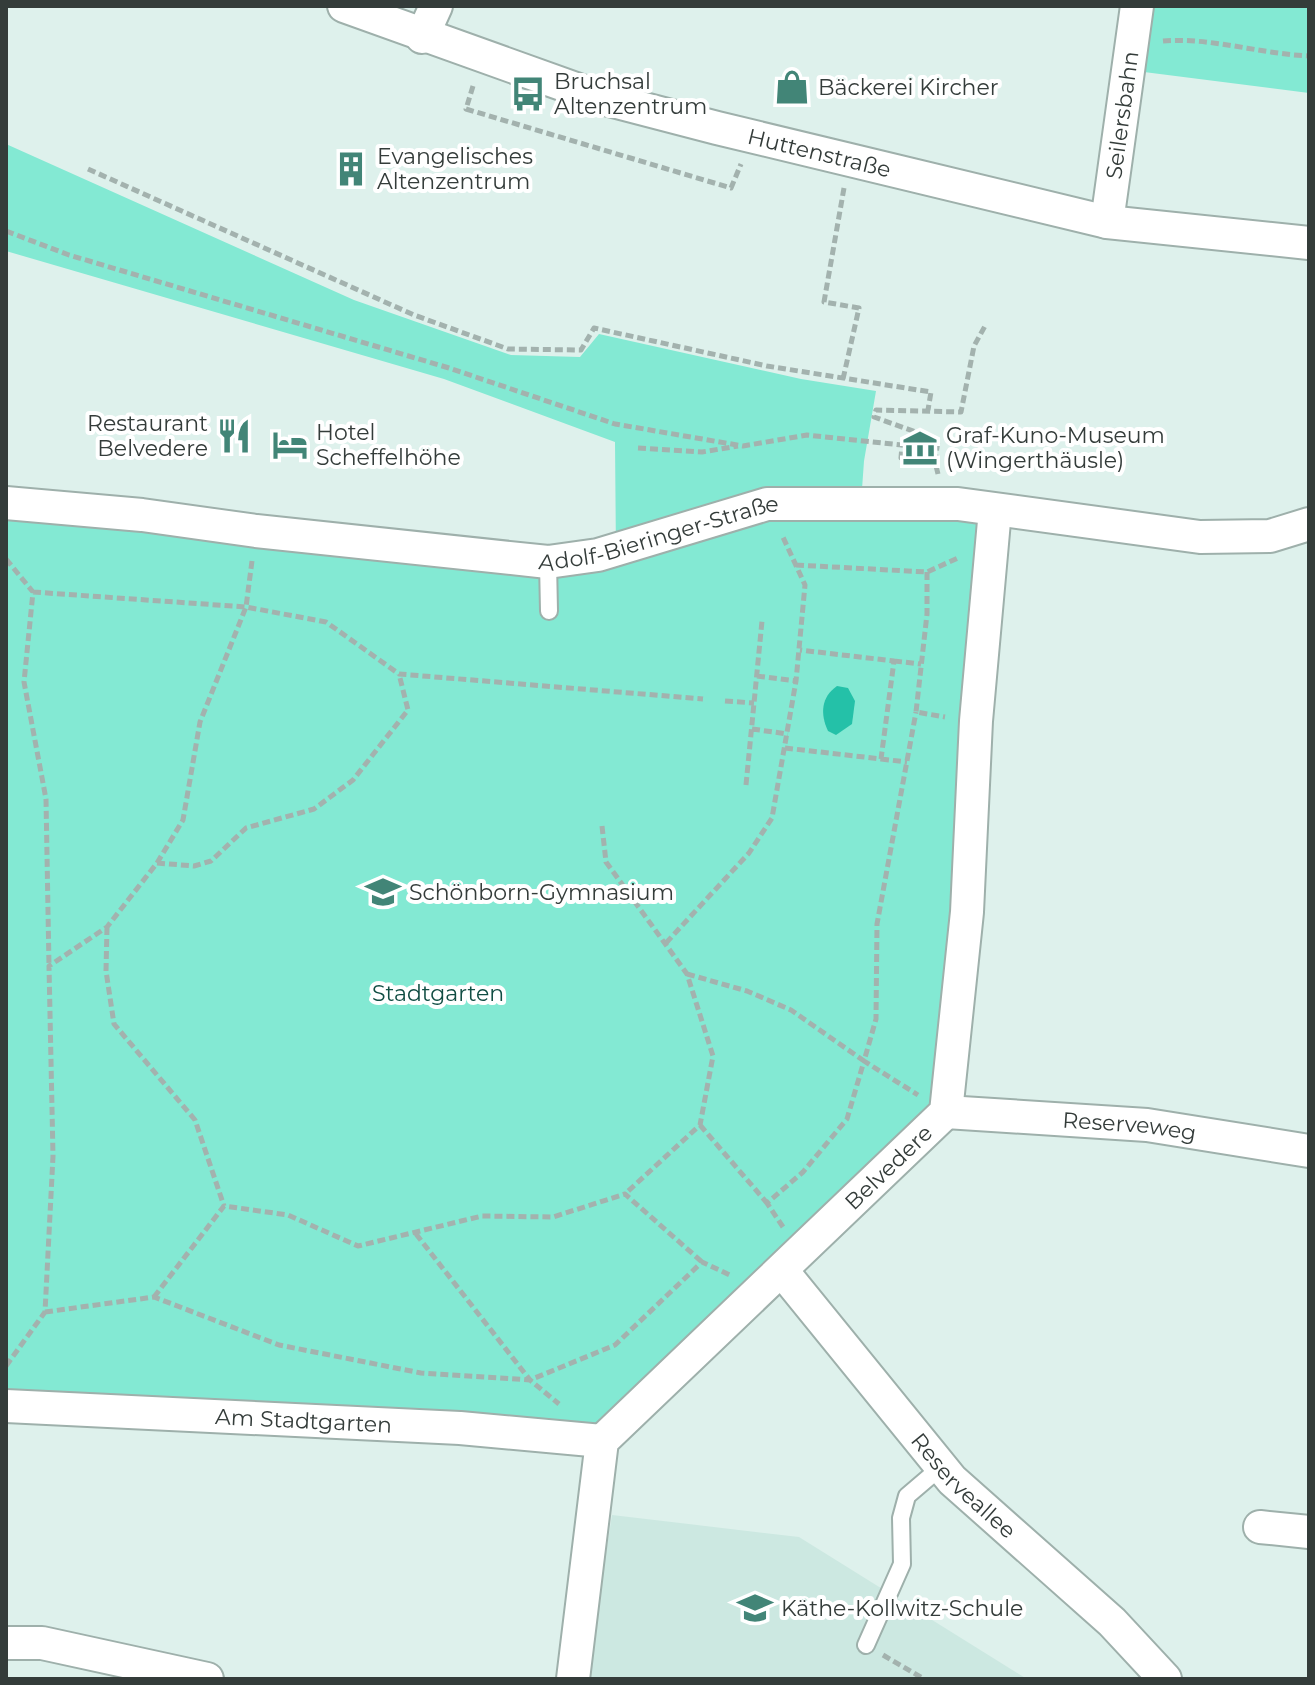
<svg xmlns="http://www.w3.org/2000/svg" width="1315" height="1685" viewBox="0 0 1315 1685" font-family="Montserrat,sans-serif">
  <rect width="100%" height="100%" fill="#def1ec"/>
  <path fill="#cce8e1" d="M612,1515L799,1537L1027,1679H586Z"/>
  <path fill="#83e9d3" d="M1149,6H1309V93L1144,72Z
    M6,144L354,300L511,355L580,357L599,334L801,379L876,391L864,461L861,503L984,518L938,1105L610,1450L6,1393V510L616,555L615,442L444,379L6,251Z"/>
  <path fill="#24c1a8" d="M837,686L848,688L855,701L852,724L836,735L828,731C820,714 821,697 837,686Z"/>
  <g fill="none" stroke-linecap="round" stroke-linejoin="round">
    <g stroke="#9eb0ab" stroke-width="20">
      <path id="service" d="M548,562L549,611
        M866,1645L902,1564L901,1518L907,1496L941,1467"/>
    </g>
    <g stroke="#9eb0ab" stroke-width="36">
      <g id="minor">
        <path id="s1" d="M344,6L598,97L717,128L1107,222L1309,243"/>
        <path d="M422,37L436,6"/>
        <path id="s2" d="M1107,222L1137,6"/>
        <path id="s3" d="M6,503L142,515L256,531L548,562L598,555L767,504H958L1200,537L1270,536L1309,524"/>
        <path id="s4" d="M946,1112L1147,1125L1309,1151"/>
        <path id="s5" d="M783,1272L952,1480L1112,1622L1165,1679"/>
        <path id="s6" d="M6,1406L460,1428L602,1441"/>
        <path d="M1260,1527L1309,1532"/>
        <path d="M6,1643H42L207,1679"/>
        <path id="s7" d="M573,1679L602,1441L946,1112L967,912L976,721L995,510"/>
      </g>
    </g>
    <path stroke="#a3b2ae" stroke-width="5" stroke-dasharray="8 4" stroke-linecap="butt" d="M1163,41C1210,37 1261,54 1309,56
      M473,86L466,109L731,188L741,164
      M88,169L414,315L508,349L581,350L594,328L767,366L931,392L928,410
      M6,231L69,255L449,368L615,424L743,446L807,435L902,445L901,458L935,462
      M843,379L859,308L824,302L844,188
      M638,448L702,452L738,446
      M938,474L935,462L938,440L874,417L876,410L961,412L974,346L985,326
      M6,559L33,592L24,682L46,799L49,966
      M796,565L927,572L960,557
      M927,572V614L916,712L945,717
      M33,592L246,607L326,622L399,674L703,699
      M894,661L921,664
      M757,676L796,681
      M725,701L754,703
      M752,729L788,734
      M785,748L881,759L894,661L800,650
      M881,759L907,762
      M746,785L762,621
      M602,826L606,862L687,974L713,1056L700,1125L625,1194
      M157,863L194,866L211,861L246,828L314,809L353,780L408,710L399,674
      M107,927L106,971L114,1024L195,1120L224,1206
      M666,943L749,853L772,818L796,681L805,585L782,535
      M687,974L747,991L791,1010L864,1061L876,1019L877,924L916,712
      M700,1125L767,1203
      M783,1227L767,1203L803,1172L847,1119L864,1061L918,1095
      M416,1234L530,1380L559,1404
      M154,1297L224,1206L288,1215L358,1246L482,1216L553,1217L625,1194L702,1262
      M45,1312L154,1297L279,1345L421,1373L530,1380L615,1345L702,1262L732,1276
      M6,1366L45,1312L53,1156L49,966L107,927L157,863L183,820L200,722L246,607L252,561
      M883,1655L924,1679"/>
    <use href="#service" stroke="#fff" stroke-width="16"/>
    <use href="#minor" stroke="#fff" stroke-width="32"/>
  </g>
  <defs>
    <g id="shop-bare" transform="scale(2.76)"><path d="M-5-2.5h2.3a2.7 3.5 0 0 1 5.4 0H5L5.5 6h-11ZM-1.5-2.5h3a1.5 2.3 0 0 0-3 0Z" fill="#428577" stroke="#fff" stroke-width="2.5" paint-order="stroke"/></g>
    <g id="bus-bare" transform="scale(2.76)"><path d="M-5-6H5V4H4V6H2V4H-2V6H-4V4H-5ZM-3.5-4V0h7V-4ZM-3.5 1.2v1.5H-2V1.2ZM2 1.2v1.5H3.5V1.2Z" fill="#428577" stroke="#fff" stroke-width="2.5" paint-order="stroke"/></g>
    <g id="building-bare" transform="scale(2.76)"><path d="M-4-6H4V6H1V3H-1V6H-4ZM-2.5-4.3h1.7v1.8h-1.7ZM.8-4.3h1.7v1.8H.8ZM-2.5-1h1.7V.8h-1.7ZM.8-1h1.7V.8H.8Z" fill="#428577" stroke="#fff" stroke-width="2.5" paint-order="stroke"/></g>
    <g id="restaurant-bare" transform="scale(2.76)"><path d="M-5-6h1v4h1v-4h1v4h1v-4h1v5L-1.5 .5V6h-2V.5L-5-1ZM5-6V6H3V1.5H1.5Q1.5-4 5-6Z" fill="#428577" stroke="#fff" stroke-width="2.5" paint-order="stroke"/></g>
    <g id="hotel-bare" transform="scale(2.76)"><path d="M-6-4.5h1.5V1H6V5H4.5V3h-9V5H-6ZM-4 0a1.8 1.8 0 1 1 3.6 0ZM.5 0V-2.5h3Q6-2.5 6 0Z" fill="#428577" stroke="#fff" stroke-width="2.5" paint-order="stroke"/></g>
    <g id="museum-bare" transform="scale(2.76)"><path d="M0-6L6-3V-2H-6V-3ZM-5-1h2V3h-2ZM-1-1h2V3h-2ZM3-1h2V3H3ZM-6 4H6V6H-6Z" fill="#428577" stroke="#fff" stroke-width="2.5" paint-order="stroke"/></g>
    <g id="school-bare" transform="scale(2.76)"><path d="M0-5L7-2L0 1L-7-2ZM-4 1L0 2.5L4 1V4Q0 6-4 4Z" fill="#428577" stroke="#fff" stroke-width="2.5" paint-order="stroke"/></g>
  </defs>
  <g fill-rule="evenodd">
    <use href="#shop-bare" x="792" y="87"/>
    <use href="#bus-bare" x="528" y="94"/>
    <use href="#building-bare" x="351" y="169"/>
    <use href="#restaurant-bare" x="234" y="436"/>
    <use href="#hotel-bare" x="290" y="445"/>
    <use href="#museum-bare" x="920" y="448"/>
    <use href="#school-bare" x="383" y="892"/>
    <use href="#school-bare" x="755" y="1608"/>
  </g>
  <g text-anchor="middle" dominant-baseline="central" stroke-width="8" stroke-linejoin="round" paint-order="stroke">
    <g font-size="22" fill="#343c3a" stroke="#fff" text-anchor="start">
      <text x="554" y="81">Bruchsal<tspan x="554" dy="25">Altenzentrum</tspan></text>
      <text x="818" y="87">Bäckerei Kircher</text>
      <text x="377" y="156">Evangelisches<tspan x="377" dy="25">Altenzentrum</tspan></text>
      <text x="208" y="423" text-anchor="end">Restaurant<tspan x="208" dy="25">Belvedere</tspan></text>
      <text x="316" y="432">Hotel<tspan x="316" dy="25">Scheffelhöhe</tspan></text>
      <text x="946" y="435">Graf-Kuno-Museum<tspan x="946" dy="25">(Wingerthäusle)</tspan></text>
      <text x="409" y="892">Schönborn-Gymnasium</text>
      <text x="781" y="1608">Käthe-Kollwitz-Schule</text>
    </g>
    <g font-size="22" fill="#343c3a" stroke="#fff">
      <text stroke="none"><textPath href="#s2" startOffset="108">Seilersbahn</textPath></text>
      <text stroke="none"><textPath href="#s1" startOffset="498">Huttenstraße</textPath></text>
      <text stroke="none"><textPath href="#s3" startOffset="660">Adolf-Bieringer-Straße</textPath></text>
      <text stroke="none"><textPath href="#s4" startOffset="184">Reserveweg</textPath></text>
      <text stroke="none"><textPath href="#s7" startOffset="636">Belvedere</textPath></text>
      <text stroke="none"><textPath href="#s6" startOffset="298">Am Stadtgarten</textPath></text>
      <text stroke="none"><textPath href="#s5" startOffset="280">Reserveallee</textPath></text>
    </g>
    <g font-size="22" fill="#104d43" stroke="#fff">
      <text x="438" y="993">Stadtgarten</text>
    </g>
  </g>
  <rect width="1315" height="1685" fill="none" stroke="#343c3a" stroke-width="16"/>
</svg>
